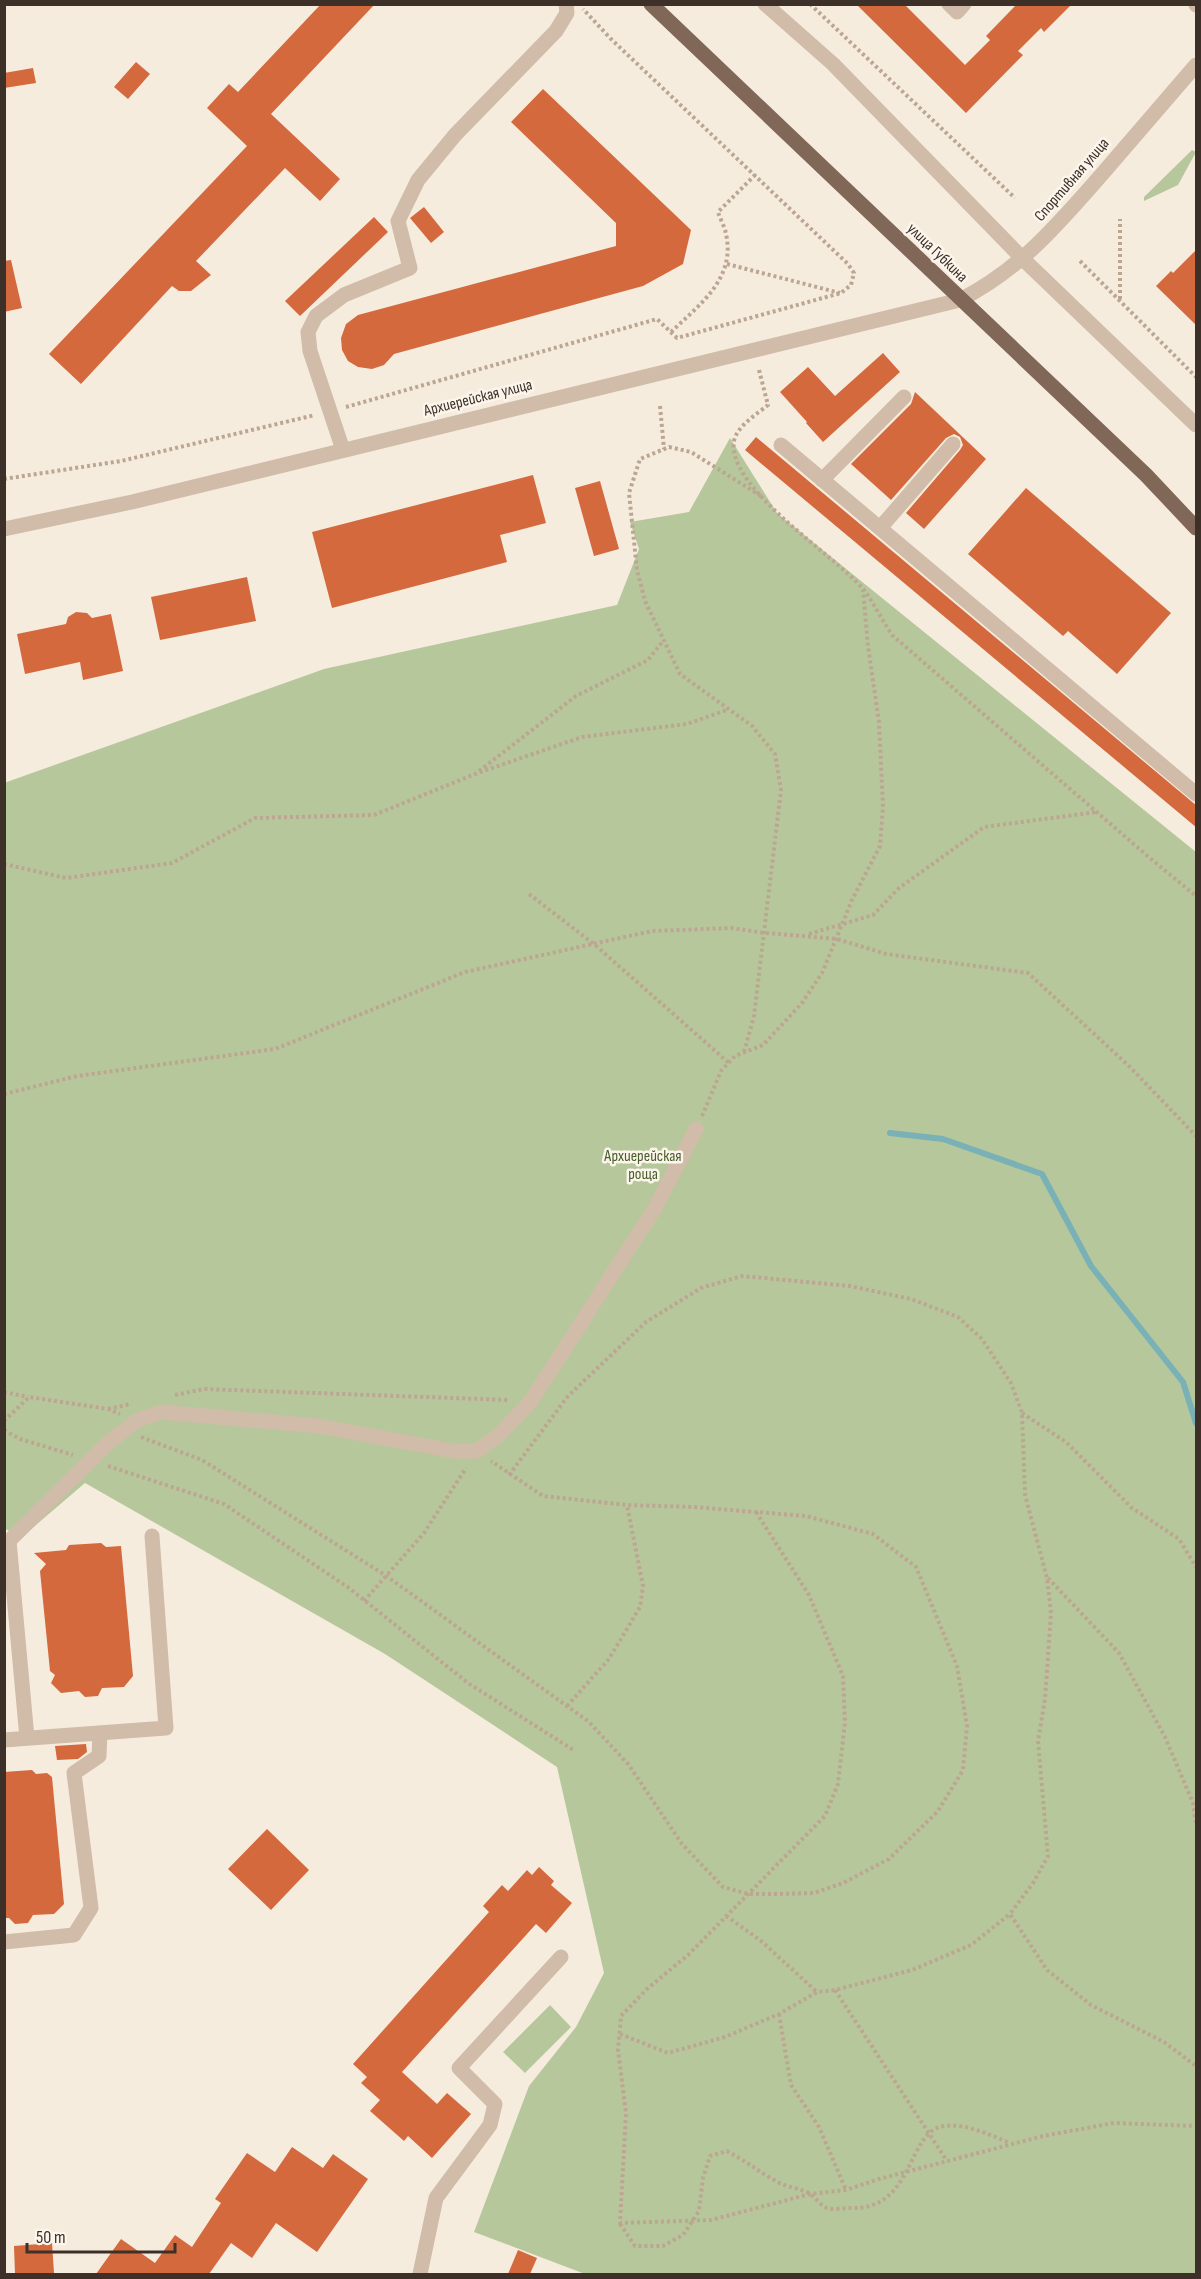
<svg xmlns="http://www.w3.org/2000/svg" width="1201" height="2279" viewBox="0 0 1201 2279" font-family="'Sofia Sans Condensed',sans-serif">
  <rect width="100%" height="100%" fill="#f6ecde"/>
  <path fill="#b7c79c" d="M1192,150L1196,152L1178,185L1144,201V197Z
    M730,438L777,513L1196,852V2274H585L474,2232L529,2086L576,2027L604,1973L557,1767L385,1654L85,1483L23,1536L5,1529L4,783L324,669L617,605L639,549L630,522L689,512Z
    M550,2005L571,2027L525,2073L503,2052Z"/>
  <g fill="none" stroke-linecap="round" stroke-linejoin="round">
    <path stroke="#79b1b7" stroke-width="6" d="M890,1133L943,1139L1042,1174L1091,1266L1183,1382L1196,1423"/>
  </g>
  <path fill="#d4693e" d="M321,4H375L271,114L340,179L320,201L285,168L196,261L211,275L191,291H179L172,286L81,384L49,354L247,146L207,108L229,84L238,92Z
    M856,4H904L965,65L990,40L986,36L1017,4H1072L1044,32L1041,28L1018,51L1023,55L966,113Z
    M136,62L150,74L128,99L114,87Z
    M33,68L36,83L4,88V73Z
    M543,89L691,230L683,264L643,286L394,354L384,365L372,369L358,367L348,361L342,350L341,338L346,324L358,315L616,246V223L511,122Z
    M424,207L444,232L431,243L410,218Z
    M374,217L388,232L300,316L285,301Z
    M1197,249V326L1156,286L1171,271L1173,273Z
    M11,260L22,308L4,312V261Z
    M883,353L900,372L823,442L806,423L807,422L780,392L808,367L835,396Z
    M915,392L986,459L924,529L906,513L960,450L963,445L960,437L954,434L946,438L891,500L851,464L911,404Z
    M756,437L1197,806V828L745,450Z
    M533,475L546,523L500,535L507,562L332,608L312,532Z
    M600,481L619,549L594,556L575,488Z
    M1026,488L1171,613L1117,674L1068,631L1063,636L968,554Z
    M247,577L256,621L160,640L151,597Z
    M76,612L87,613L92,618L111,614L123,671L83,680L80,662L25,674L17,634L66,624L68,617Z
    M101,1543L106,1547L121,1546L133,1676L124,1687L102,1688L98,1696L85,1697L79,1691L61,1693L51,1683L55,1675L50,1671L40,1571L46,1564L34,1553L66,1550L69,1545Z
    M86,1744L87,1752L78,1759L57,1760L55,1746Z
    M32,1770L36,1774L47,1773L52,1777L64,1904L54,1914L33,1915L28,1923L15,1924L9,1918H4V1772Z
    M267,1829L309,1870L271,1910L228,1869Z
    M539,1867L554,1881L551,1885L572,1903L546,1933L536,1924L402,2072L437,2104L447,2093L471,2114L432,2158L408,2136L404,2141L370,2111L380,2100L361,2083L367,2077L353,2064L489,1912L483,1906L502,1885L508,1891L527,1870L532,1875Z
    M292,2147L323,2168L333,2154L368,2179L317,2252L276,2223L252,2258L231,2243L209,2274H96L121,2239L155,2263L175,2235L192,2247L221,2203L215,2199L247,2153L275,2172Z
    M52,2243L54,2273L15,2274L14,2246Z
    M518,2250L537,2258L530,2274H508Z"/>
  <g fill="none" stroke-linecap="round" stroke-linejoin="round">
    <path stroke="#bca692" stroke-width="4" stroke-dasharray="3 3" stroke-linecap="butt" d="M810,4L1015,198
      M1080,261L1196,377
      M727,264L840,293
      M1120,299V219
      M671,332C699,305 736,279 726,234C725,227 720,219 718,212L755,175
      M759,370L768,405C757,414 737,426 734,441C726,488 836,556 863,589C874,603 882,620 892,635L1151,859L1196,896
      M660,406L664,449
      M346,407L657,319L677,338L841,293L851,285L854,273L848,264L611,39L583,9
      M4,479L121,461L315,415
      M479,771L576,696L648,660L663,641
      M4,864L66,878L172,863L255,818L374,815L475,774L582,737L687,724L727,710
      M529,894L595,945L729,1063
      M809,934L873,915L899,888L984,827L1097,812
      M744,1052L754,1016L781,790L775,754L752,726L680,674L645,601L637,570L629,493L640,459L669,447L691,452L761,496
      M4,1094L77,1076L275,1049L465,972L652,931L732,928L765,933L837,939L886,954L1028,973L1129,1066L1196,1136
      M702,1116L721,1071L735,1056L763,1045L802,1003L822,973L852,900L880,846L883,807L879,722L868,646L863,590
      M4,1392L28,1397
      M175,1395L204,1389L509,1400
      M108,1409L130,1404
      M1022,1413L1066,1442L1132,1508L1179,1539L1196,1567
      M4,1421L29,1397L108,1409L120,1414
      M4,1430L20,1439L73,1455
      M141,1437L202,1460L385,1575L589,1722L628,1764L682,1844L723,1887L748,1894H778L814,1893L843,1883L889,1859L938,1811L963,1770L967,1726L957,1666L916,1567L873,1534L806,1516L693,1507L627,1505L543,1496L491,1461
      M108,1466L224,1504L349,1588L468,1683L575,1751
      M509,1475L568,1396L646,1322L701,1288L742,1276L850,1286L911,1299L958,1317L982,1339L1011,1383L1022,1413L1025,1495L1047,1578L1051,1613L1045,1699L1038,1741L1048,1856L1033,1883L1010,1914
      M756,1512L809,1595L843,1676L845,1722L838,1784L825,1816L688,1955L647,1989L621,2016L618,2050L626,2113L620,2223L711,2220L810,2194L846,2190L879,2179L1043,2136L1114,2123L1196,2126
      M1048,1578L1119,1653L1165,1737L1193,1803L1196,1824
      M364,1601L424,1533L466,1468
      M567,1706L609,1659L640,1607L643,1586L627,1505
      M726,1916L760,1940L817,1992
      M835,1990L947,2161
      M779,2014L791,2085L819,2127L846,2190
      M620,2034L668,2053L725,2037L779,2014L817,1992L835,1990L912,1970L971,1945L1010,1914L1047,1970L1091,2005L1164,2042L1196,2066
      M620,2224L635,2246H663L683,2235L699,2211L703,2178L710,2156L727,2151C744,2160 758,2171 774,2180C785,2187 798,2188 809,2193C815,2197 820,2205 827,2208C833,2210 843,2208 850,2208C915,2211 906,2131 944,2126C966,2123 990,2135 1010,2143"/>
    <path stroke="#d0bca8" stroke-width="15" d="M765,4L833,64L1023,259L1196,425
      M949,4L957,12L964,4
      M1196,4V5
      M781,445L1196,794
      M343,450L310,351L308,332L316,316L344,295L410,268L398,221L418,180L455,135L556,31L567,13L566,4
      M822,480L904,397
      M880,528L953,444
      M4,529L132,502L960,300C1022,268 1058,224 1103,173C1134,137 1165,101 1196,65
      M9,1541L27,1738
      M4,1549L9,1541L109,1442L138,1420L161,1412L319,1426L453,1451H477L500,1434L531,1401L655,1208L696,1129
      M4,1740L166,1728L152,1536
      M4,1942L74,1935L91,1908L74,1773L99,1756L100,1733
      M420,2274L436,2198L490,2125L495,2104L459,2068L561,1957"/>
    <path stroke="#806758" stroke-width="15" d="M651,4L1146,475L1196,528"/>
  </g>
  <g text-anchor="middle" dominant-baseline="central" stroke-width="5" stroke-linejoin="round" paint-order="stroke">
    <g font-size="16" fill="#3c3029" stroke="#fcf5ec">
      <text transform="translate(1072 180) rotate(-49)">Спортивная улица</text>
      <text transform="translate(937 253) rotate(44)">улица Губкина</text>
      <text transform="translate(478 398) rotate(-14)">Архиерейская улица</text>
    </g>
    <g font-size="16" fill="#485e29" stroke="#fcf5ec">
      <text x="643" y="1156">Архиерейская<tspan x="643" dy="18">роща</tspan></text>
    </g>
  </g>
  <rect width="1201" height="2279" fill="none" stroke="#3c3029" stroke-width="12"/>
  <path d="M27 2243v9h148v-9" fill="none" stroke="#3c3029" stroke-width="3"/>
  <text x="36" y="2243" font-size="18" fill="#3c3029" stroke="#fcf5ec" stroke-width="4.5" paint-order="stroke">50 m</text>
</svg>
